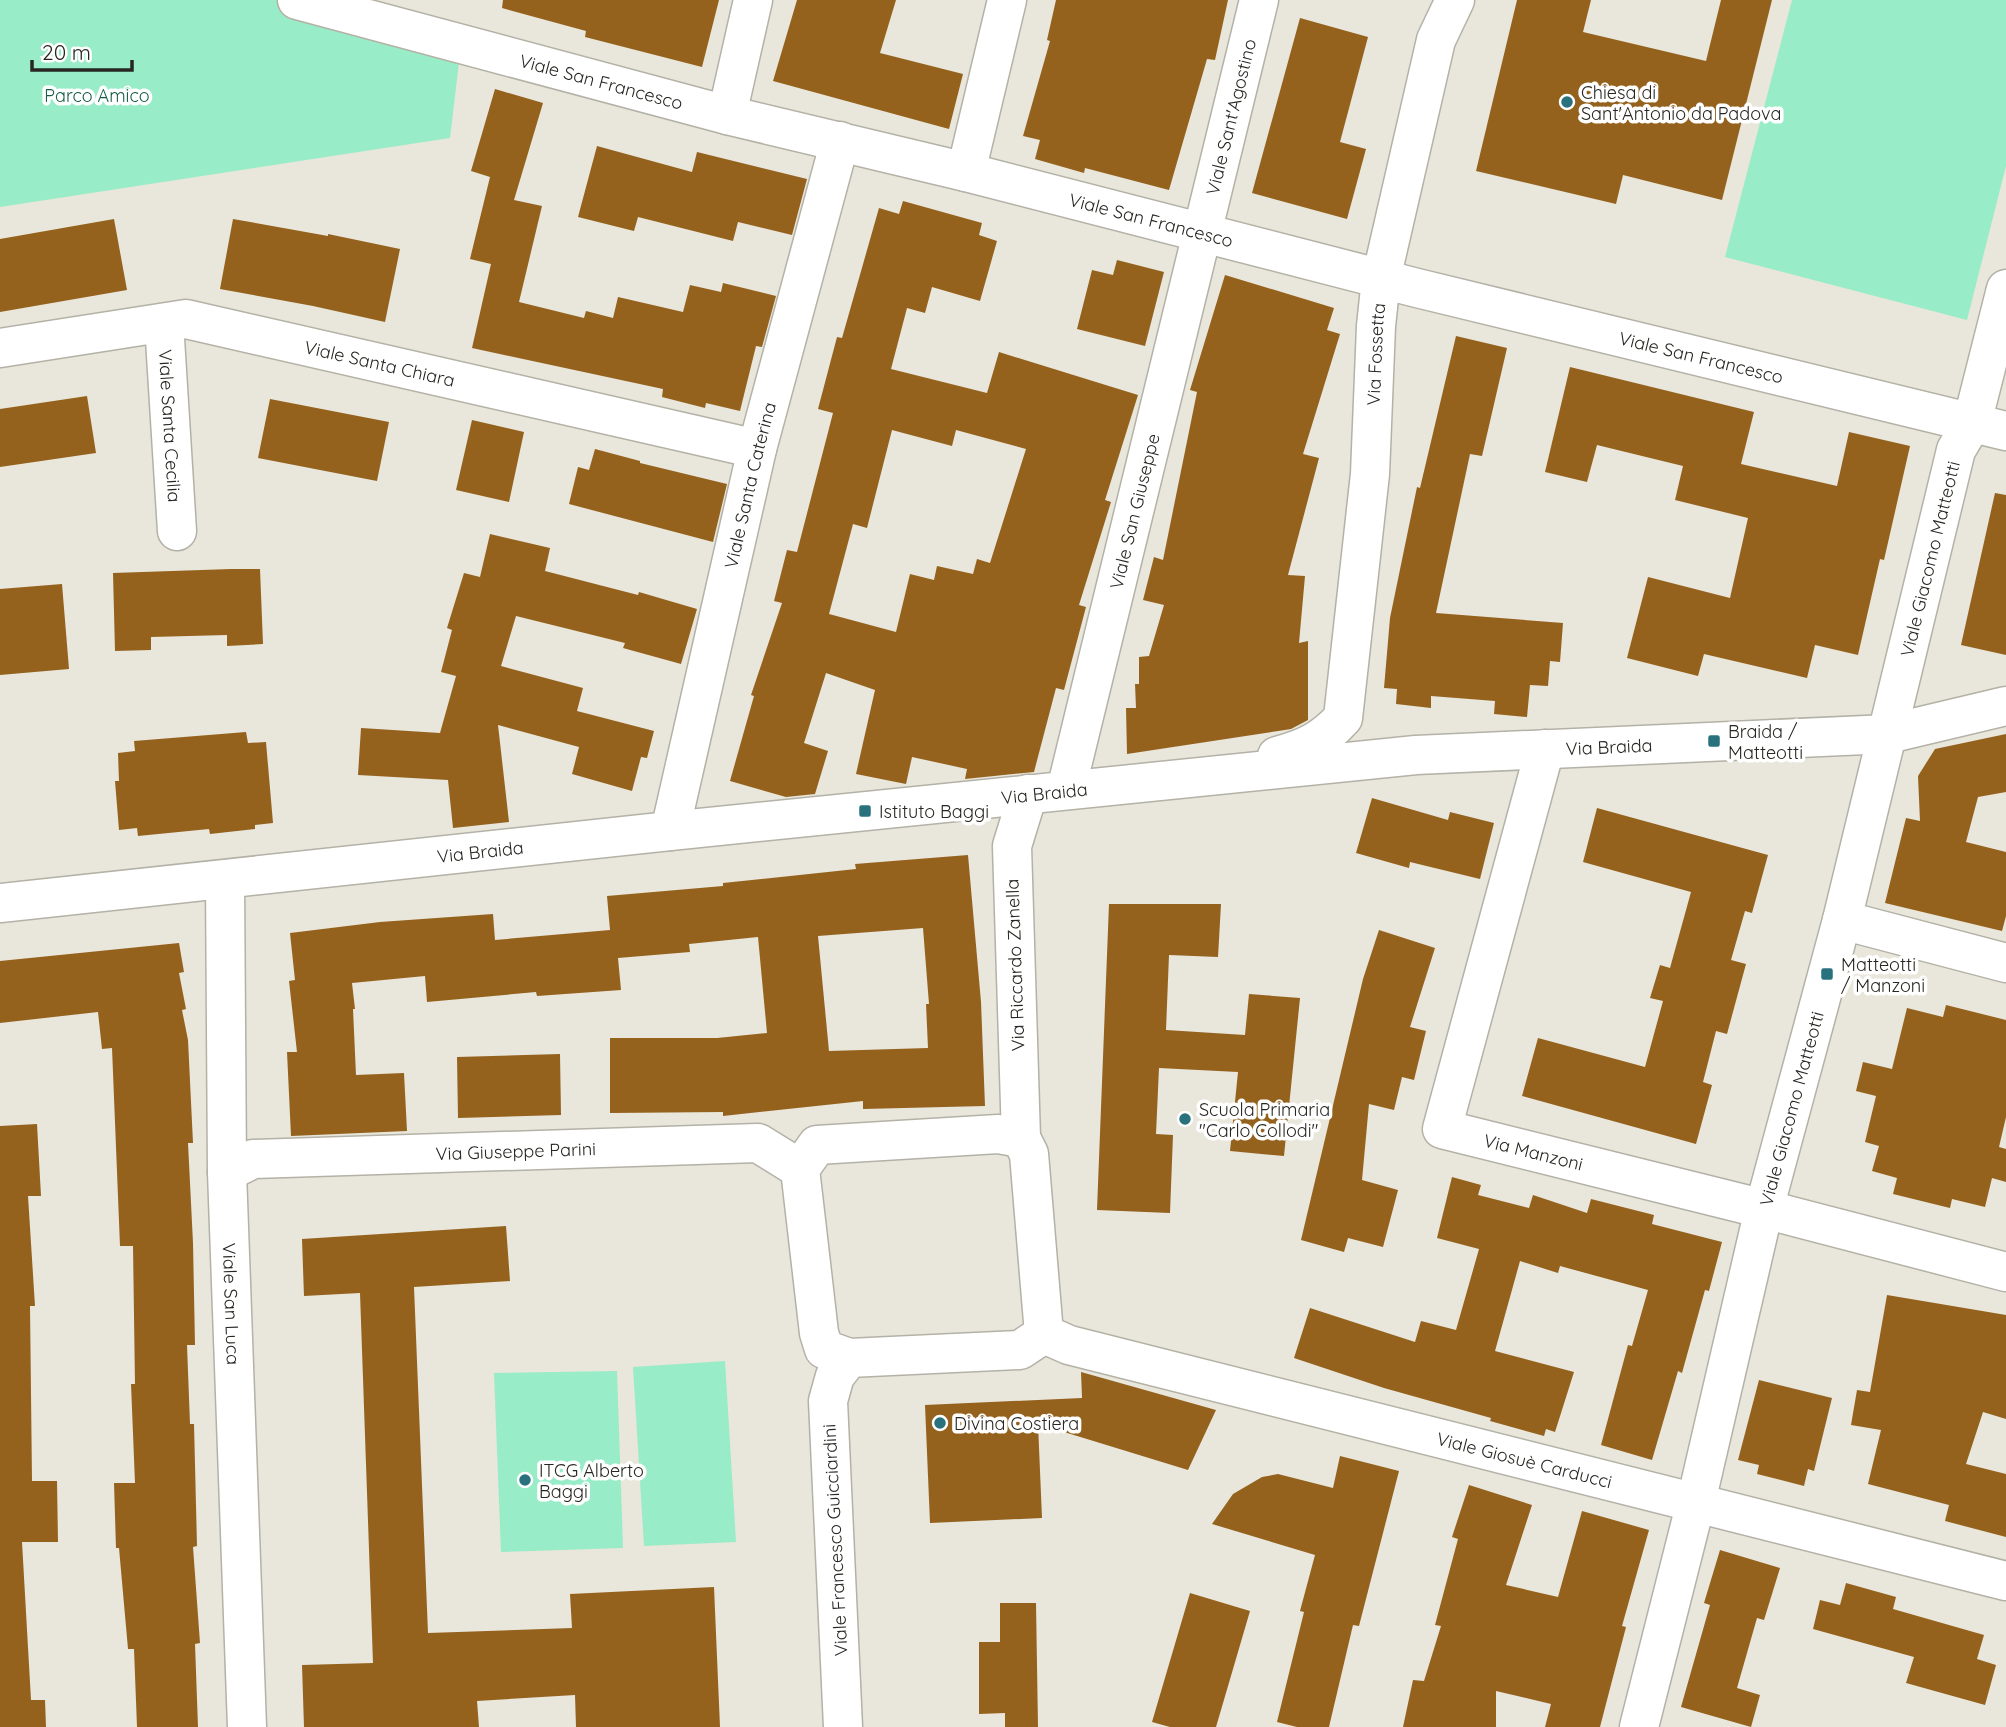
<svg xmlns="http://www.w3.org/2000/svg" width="2006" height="1727" viewBox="0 0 2006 1727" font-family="Quicksand,sans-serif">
  <rect width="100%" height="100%" fill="#e9e6db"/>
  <path fill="#98ecc7" d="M0,0H307L462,37L450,138L0,207Z
    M1792,0H2006V166L1967,320L1725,257Z
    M725,1361L736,1542L644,1546L633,1367Z
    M617,1371L623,1548L501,1552L494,1373Z"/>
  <path fill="#94621d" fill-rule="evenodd" d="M503,0H719L702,67L585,37L586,31L502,8Z
    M797,0H896L880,53L963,74L949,129L773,81Z
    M1056,0H1228L1215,60L1207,59L1169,190L1085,168L1084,173L1035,159L1040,140L1023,136L1050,41L1047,40Z
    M1517,0H1591L1583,32L1706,61L1721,0H1772L1722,200L1623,175L1616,204L1476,171Z
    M1300,18L1368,37L1340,142L1366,149L1347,219L1252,193Z
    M495,89L543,103L514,200L542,206L519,302L584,318L586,311L613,318L618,297L683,312L690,285L721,292L723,283L776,296L762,347L756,346L740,411L706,403L705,408L662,397L663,389L472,348L491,264L470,259L490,177L471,171Z
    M597,146L692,172L697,152L807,179L792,235L738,222L733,241L638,217L634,231L578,217Z
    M903,201L982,223L979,235L997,241L980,301L932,287L925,313L907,308L891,369L987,393L999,352L1138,395L1105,500L1111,502L1079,605L1086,607L1064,690L1056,688L1034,772L965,779L967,769L912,757L906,784L856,774L875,690L826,673L804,743L828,751L815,794L786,797L730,781L754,696L751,695L782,603L774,601L787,550L797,552L833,413L818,409L837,337L842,338L879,208L899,214ZM892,430L952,446L956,430L1026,449L990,563L977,559L973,574L937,566L934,580L910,574L896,632L829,614L853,524L867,528Z
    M114,219L127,290L0,312V239Z
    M233,219L328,236V234L400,249L385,322L313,306L220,289Z
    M1117,260L1164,272L1145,346L1077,329L1092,270L1113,275Z
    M1225,275L1334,308L1327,330L1340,334L1303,454L1319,458L1288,575L1305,576L1299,643L1308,641V720L1291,729L1127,754L1126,708H1136L1135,684H1139V657L1149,656L1164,605L1143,600L1154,557L1163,560L1197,392L1190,390Z
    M1456,336L1507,348L1482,456L1470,454L1436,613L1563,623L1560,662L1550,661L1548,686L1530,685L1527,717L1494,714L1495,701L1431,696V708L1396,704L1397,689L1384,688L1390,618L1417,487L1420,488Z
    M1570,367L1754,412L1741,464L1837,486L1849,432L1910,446L1884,560L1880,559L1858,655L1815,645L1807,678L1704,654L1698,676L1627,658L1648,577L1730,598L1748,518L1675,500L1683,466L1597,445L1587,482L1545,472Z
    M87,396L96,453L0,467V409Z
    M270,399L389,422L377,481L258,458Z
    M472,420L524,432L509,502L456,490Z
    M595,449L640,461V463L727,484L713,542L569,504L578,467L589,470Z
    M1995,493L2006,495V655L1961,645Z
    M490,534L550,548L545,571L638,595L639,592L697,609L681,664L623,648L625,643L516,616L501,666L583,688L577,711L654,731L647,758L641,757L632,791L572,774L579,747L498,725L509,822L453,828L448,780L358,775L361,728L440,733L456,676L441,672L452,630L447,628L464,573L480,577Z
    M231,569H260L263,644L227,646V635L151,637V650L115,651L113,573Z
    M62,584L69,669L0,675V589Z
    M246,732L248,743L266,742L273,823L255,825V829L210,834L209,829L138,836L137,828L119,830L115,781H119L118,753L135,751L134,741Z
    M2006,734V792L1978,797L1966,842L2006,852V916L2002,931L1885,903L1906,818L1920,821L1918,776L1935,749Z
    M1372,798L1448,820L1450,812L1494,823L1480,879L1410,862L1409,868L1356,853Z
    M1597,808L1768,855L1752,913L1745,911L1731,960L1746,964L1727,1034L1716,1031L1703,1082L1712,1085L1696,1144L1522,1096L1538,1038L1645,1067L1663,1001L1650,998L1660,965L1670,968L1691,892L1583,862Z
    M968,855L981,1002L985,1106L863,1109V1101L723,1116V1112L610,1113V1038H717L767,1033L758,937L689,944L690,952L618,958L621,990L537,996L536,992L427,1002L425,976L352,983L355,1009H353L356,1075L404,1073L407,1131L291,1136L287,1052H297L289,981L295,980L290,933L380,922L493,914L495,940L610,930L607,896L723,886V883L856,869L855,864ZM923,928L929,1004H926L928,1048L829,1051L818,936Z
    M1109,904H1221L1218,957L1169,955L1166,1030L1245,1035L1249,994L1300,998L1284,1156L1230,1151L1238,1072L1159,1068L1156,1134L1173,1135L1170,1213L1097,1210Z
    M1379,930L1435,948L1410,1027L1426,1031L1414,1080L1402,1077L1394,1110L1369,1104L1362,1180L1398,1190L1383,1247L1348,1238L1344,1252L1301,1240L1363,979Z
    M179,943L184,972L179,973L186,1009L182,1010L188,1040L193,1143H188L193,1243L195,1345H187L190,1424H194L197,1546L193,1547L200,1643L195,1644L198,1727H137L134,1649H128L119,1548H116L114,1483H135L131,1384H135L133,1246H120L112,1048L102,1049L98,1012L0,1023V961Z
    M1946,1005L2006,1020V1117L1999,1147L2006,1149V1182L1992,1178L1985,1207L1952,1199L1950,1208L1893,1194L1897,1178L1872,1171L1879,1146L1865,1142L1876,1096L1856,1091L1863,1062L1892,1069L1907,1008L1943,1017Z
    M560,1054L561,1115L458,1118L457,1057Z
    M37,1124L41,1196H28L35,1306H30L32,1481H57L58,1542H22L31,1700H45L46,1727H0V1126Z
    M1452,1177L1481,1185L1478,1195L1529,1208L1533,1195L1587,1213L1591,1199L1654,1215L1652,1224L1722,1242L1709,1291L1705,1290L1682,1373L1678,1371L1652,1460L1601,1445L1628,1345L1632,1346L1648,1290L1560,1266L1558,1273L1520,1261L1495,1351L1574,1372L1555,1432L1546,1429L1544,1436L1490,1421L1491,1418L1384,1388L1294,1358L1310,1308L1415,1342L1421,1321L1456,1330L1479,1249L1437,1238Z
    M506,1226L510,1281L414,1287L428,1633L572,1628L570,1594L714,1587L720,1727H576L575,1695L477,1701L479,1727H304L302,1665L373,1663L360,1293L304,1296L302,1239Z
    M1887,1295L2006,1315V1419L1983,1412L1966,1464L2006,1474V1537L1945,1521L1949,1505L1868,1484L1881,1430L1851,1425L1857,1390L1870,1392Z
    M1081,1372L1216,1410L1188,1470L1038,1424L1042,1518L930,1523L925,1405L1082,1398Z
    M1759,1380L1832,1398L1814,1471L1808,1469L1804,1486L1757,1474L1759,1465L1738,1460Z
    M1340,1456L1399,1471L1359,1626L1353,1625L1329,1727H1297L1277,1722L1304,1612L1300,1611L1315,1555L1212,1524L1233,1494L1262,1477L1278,1474L1333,1488Z
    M1469,1485L1532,1505L1506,1585L1558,1597L1582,1511L1649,1530L1622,1626L1626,1627L1600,1727H1545L1551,1704L1496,1691V1727H1403L1413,1680L1424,1681L1441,1626L1435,1625L1458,1539L1452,1537Z
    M1720,1550L1780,1568L1764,1620L1757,1618L1737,1688L1760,1695L1751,1727L1681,1707L1710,1605L1704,1603Z
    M1846,1583L1896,1597L1893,1609L1984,1635L1977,1659L1996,1665L1985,1705L1906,1683L1914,1657L1813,1629L1820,1600L1840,1605Z
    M1190,1593L1250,1611L1216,1727H1170L1152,1722Z
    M1000,1603H1036L1038,1727H1005V1713L979,1714V1642H1000Z"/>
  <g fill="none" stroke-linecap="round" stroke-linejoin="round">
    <g stroke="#b4b1a6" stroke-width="41">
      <g id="street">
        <path id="s1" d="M297,0L727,115L966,172L1417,288L2006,431"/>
        <path d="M727,115L753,0"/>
        <path d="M966,172L1007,0"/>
        <path id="s2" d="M164,323L177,531"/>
        <path id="s3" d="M0,348L186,319L757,449"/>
        <path id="s4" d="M1545,749L1442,1129L1764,1209L2006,1272"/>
        <path id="s5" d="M1277,756C1306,748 1322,741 1343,718L1370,474L1376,326L1381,279L1436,40L1455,0"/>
        <path id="s6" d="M1066,790L1259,0"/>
        <path id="s7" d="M670,831L757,449L840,141"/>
        <path id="s8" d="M225,880L227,1172L247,1727"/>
        <path id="s9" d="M0,903L670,831L1416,755L1888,734L2006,706"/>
        <path d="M1842,920L2006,963"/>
        <path d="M998,1134L1021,1138L1029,1154L1044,1334L1020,1350L849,1358L824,1349L819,1333L800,1169L817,1145Z"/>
        <path d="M1021,1138L1012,846L1028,794"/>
        <path id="s10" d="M227,1172L253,1159L758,1143L800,1169"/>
        <path id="s11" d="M1044,1334L1069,1345L2006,1581"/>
        <path d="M843,1727L828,1401L835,1376L849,1358"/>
        <path id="s12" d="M1639,1727L1696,1502L1764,1209L1842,920L1956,450L1972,423L2006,289"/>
      </g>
    </g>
    <use href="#street" stroke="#fff" stroke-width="38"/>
  </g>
  <g fill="#2a717e" stroke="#fff" stroke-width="2.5">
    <circle cx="1567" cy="102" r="7"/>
    <rect x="1707" y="734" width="14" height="14" rx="3.5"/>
    <rect x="858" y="804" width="14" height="14" rx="3.5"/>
    <rect x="1820" y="967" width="14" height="14" rx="3.5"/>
    <circle cx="1185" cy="1119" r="7"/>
    <circle cx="940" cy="1423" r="7"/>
    <circle cx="525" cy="1480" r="7"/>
  </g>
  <g text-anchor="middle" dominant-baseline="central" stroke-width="7" stroke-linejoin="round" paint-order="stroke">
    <g font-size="18" fill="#272622" stroke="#fff">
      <text stroke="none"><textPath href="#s1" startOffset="315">Viale San Francesco</textPath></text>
      <text stroke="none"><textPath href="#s6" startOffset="693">Viale Sant'Agostino</textPath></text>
      <text stroke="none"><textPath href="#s1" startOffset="882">Viale San Francesco</textPath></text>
      <text stroke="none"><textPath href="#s5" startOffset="443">Via Fossetta</textPath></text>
      <text stroke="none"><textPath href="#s1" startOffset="1449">Viale San Francesco</textPath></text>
      <text stroke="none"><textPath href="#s3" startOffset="387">Viale Santa Chiara</textPath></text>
      <text stroke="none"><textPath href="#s2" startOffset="103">Viale Santa Cecilia</textPath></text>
      <text stroke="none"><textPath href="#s7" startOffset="355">Viale Santa Caterina</textPath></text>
      <text stroke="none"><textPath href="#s6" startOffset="287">Viale San Giuseppe</textPath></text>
      <text stroke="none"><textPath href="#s12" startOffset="1204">Viale Giacomo Matteotti</textPath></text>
      <text stroke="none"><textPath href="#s9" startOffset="1617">Via Braida</textPath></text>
      <text stroke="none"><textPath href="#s9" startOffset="1050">Via Braida</textPath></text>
      <text stroke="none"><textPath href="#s9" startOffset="483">Via Braida</textPath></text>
      <text transform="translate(1015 965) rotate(-92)">Via Riccardo Zanella</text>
      <text stroke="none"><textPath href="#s12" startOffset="637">Viale Giacomo Matteotti</textPath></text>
      <text stroke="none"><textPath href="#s10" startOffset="292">Via Giuseppe Parini</textPath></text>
      <text stroke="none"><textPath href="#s4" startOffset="488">Via Manzoni</textPath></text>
      <text stroke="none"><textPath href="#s8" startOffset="424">Viale San Luca</textPath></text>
      <text stroke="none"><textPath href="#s11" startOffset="497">Viale Giosuè Carducci</textPath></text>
      <text transform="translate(835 1540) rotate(-93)">Viale Francesco Guicciardini</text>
    </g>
    <g font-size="18" fill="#272622" stroke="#fff" text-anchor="start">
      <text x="1581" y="92">Chiesa di<tspan x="1581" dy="21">Sant'Antonio da Padova</tspan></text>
      <text x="1728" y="731">Braida /<tspan x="1728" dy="21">Matteotti</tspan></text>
      <text x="879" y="811">Istituto Baggi</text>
      <text x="1841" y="964">Matteotti<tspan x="1841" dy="21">/ Manzoni</tspan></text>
      <text x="1199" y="1109">Scuola Primaria<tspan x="1199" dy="21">"Carlo Collodi"</tspan></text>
      <text x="954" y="1423">Divina Costiera</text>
      <text x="539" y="1470">ITCG Alberto<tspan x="539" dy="21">Baggi</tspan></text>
    </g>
    <g font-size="18" fill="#165d44" stroke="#fff">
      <text x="97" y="95">Parco Amico</text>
    </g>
  </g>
  <path d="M32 60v10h100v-10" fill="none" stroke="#272622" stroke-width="3.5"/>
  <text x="42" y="60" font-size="21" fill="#272622" stroke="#ffffff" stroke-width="5" paint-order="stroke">20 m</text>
</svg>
